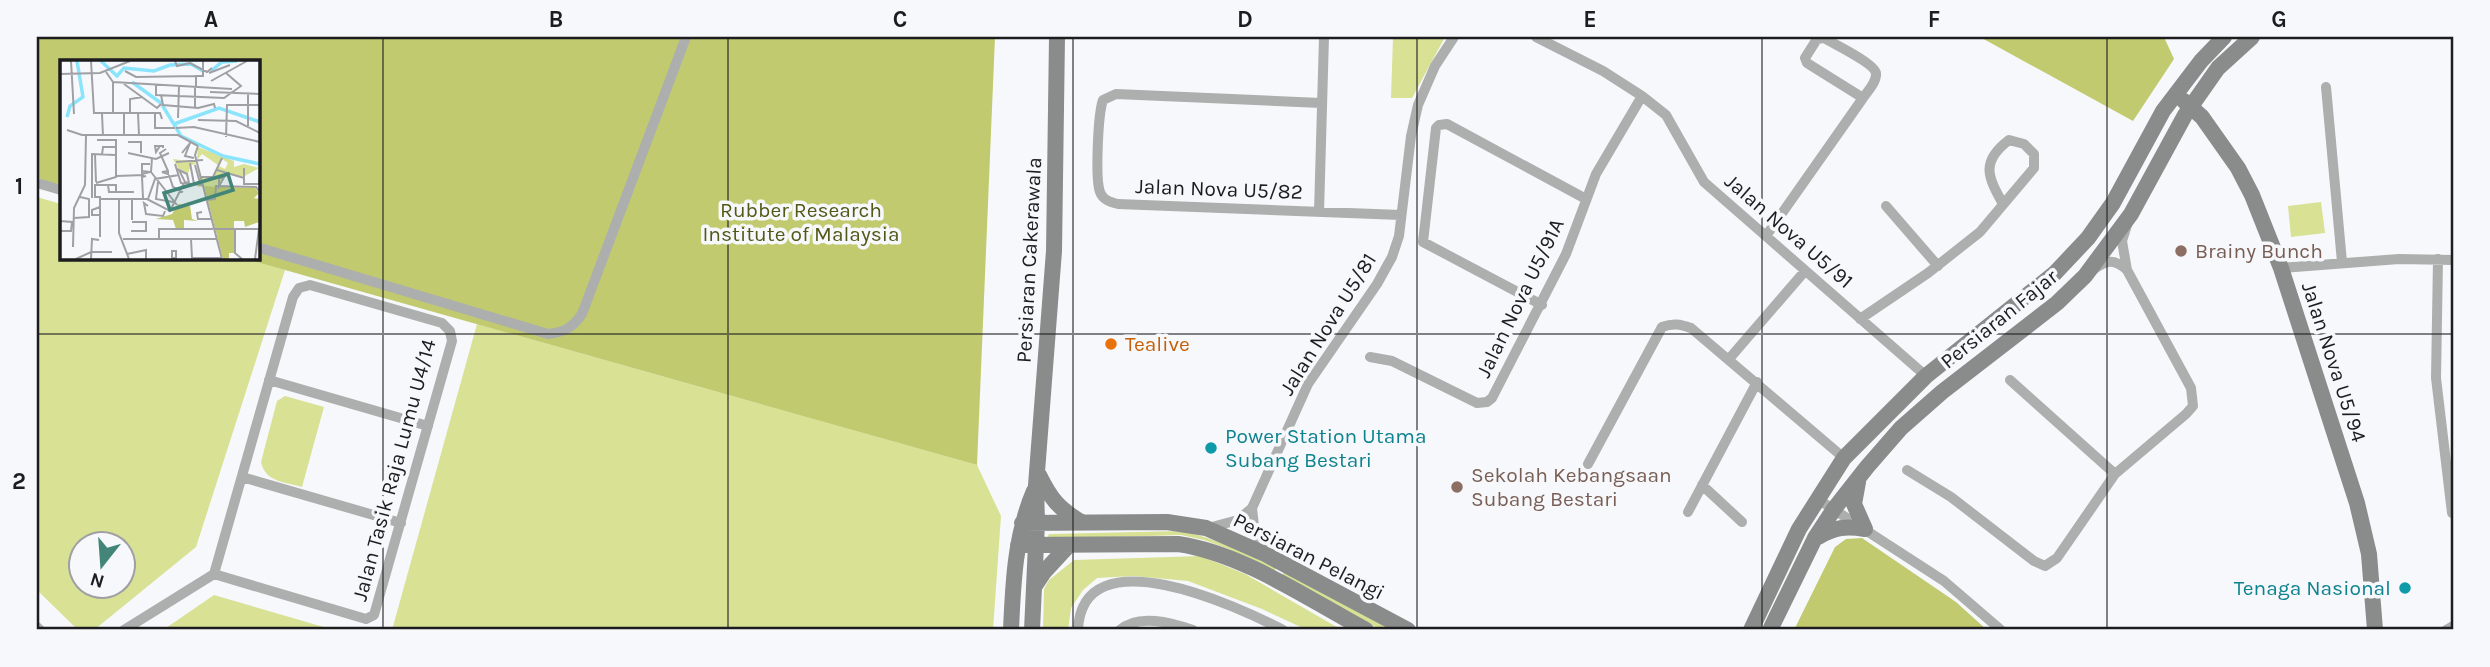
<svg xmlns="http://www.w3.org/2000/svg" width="2490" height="667" viewBox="0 0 2490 667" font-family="Karla,sans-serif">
  <rect width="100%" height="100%" fill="#f7f8fc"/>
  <path fill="#d8e194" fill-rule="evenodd" d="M1393,37H1445L1412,98H1391Z
    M37,197L61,204V257H241L285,270L196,547L94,630H78L37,590ZM80,544H122V586H80Z
    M2321,202L2325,233L2291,237L2288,206Z
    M477,324L977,465L1001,516L993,630H392Z
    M285,396L324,407L302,487C285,482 265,482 261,462L277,401Z
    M1181,531C1216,538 1245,553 1276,568L1274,572L1226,548L1204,540L1181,535L1049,539L1048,536L1049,534Z
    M1201,556L1245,574L1342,630H1307L1262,609L1188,581L1134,576L1097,578L1083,590L1071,608L1068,630H1043L1044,589L1049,580L1074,560Z
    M1284,572L1392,630H1381L1282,576Z
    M214,595L334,630H163Z"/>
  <path fill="#c1ca6f" d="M37,37H995L977,465L239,257H257V61H61V190L37,177Z
    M1980,37H2164L2174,59L2133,121Z
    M1862,538L1956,602L1987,630H1794L1835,547L1846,539Z"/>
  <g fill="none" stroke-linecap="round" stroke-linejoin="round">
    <path stroke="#adafae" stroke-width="10" d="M1536,37L1603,71L1642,96L1666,115L1704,182L1926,376
      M2326,87L2342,262
      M1321,103L1116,94L1103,100C1098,114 1095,179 1100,192C1103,200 1110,202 1118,204L1401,215
      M37,183L61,190
      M1886,206L1938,266
      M1319,212L1324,37
      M1766,236L1863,98C1867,92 1877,82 1876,73C1874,63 1834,44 1824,38L1817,39L1805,58L1807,63L1863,98
      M257,247L548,334C565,332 572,328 582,314L686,37
      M2438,259L2436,378L2452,513
      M2281,268L2399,259L2453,260
      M2093,270C2106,260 2114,258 2127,270
      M1542,305L1423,242L1436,128L1439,125L1447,124L1586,199
      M1860,319L1928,273L1980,232L2034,168V154L2024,144L2009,140C1980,162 1988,177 2003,204
      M1370,357L1392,361L1477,403L1487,402L1492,398L1566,254L1596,174L1642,96
      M1729,359L1805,271
      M269,380L428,426
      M2010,380L2115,474
      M1588,464L1662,327C1673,323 1680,324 1691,328L1844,458
      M1907,470L1951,497L2034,561L2045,566L2057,558L2115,474L2186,414L2193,406L2191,388L2127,270L2122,241L2127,225
      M242,477L401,523
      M1702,485L1742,522
      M1816,498L1944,581L2001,630
      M1252,508L1254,526L1265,554
      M1688,512L1757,382
      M1208,528L1238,520L1252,508L1308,384L1377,284L1392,257L1399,236L1411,136L1418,105L1435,66L1454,37
      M37,627L40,630
      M124,630L214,574L293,297L299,288L310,285L442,323L450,331L452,341L374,615L366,619L214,574
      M1078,630C1082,534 1237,606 1283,630
      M1120,630C1138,613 1172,623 1193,630
      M2446,630L2453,626"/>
    <path stroke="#898c8b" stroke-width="16" d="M2184,101L2202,117L2238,168L2252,195L2281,268L2357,503L2369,554L2375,630
      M1039,475C1051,499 1058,508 1081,522
      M1858,482L1854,504L1865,529
      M1022,523L1167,522L1206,528L1265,554L1408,630
      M1818,537C1835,527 1846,526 1865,529
      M1018,545L1178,544C1242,553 1310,600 1366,630
      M1034,587L1044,572L1068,546
      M1011,630C1013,583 1015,535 1034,491
      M1032,630L1037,523L1036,485L1054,251L1057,37
      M1751,630L1799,529L1844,458L1926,376L2055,273L2088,238L2113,203L2163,111L2201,61L2224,37
      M1770,630L1815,538L1834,509L1867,467L1901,428L1942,392L2057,303L2085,276L2131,214L2185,115L2218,68L2252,37"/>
  </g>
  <path fill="none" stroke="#1d1d1f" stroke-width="2" stroke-opacity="0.55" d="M383,37V630M728,37V630M1073,37V630M1417,37V630M1762,37V630M2107,37V630M37,334H2453"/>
  <g fill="#8d6e63" stroke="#f7f8fc" stroke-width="2.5">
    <circle cx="2181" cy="251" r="7"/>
    <circle cx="1457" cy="487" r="7"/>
  </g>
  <circle fill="#e8710a" stroke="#f7f8fc" stroke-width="2.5" cx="1111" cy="344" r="7"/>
  <g fill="#0f9aa8" stroke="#f7f8fc" stroke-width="2.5">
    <circle cx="1211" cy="448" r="7"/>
    <circle cx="2405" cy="588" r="7"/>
  </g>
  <g text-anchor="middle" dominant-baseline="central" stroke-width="7" stroke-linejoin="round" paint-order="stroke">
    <g font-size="21" fill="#1d1d1f" stroke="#f7f8fc">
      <text transform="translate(1219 189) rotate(2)">Jalan Nova U5/82</text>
      <text transform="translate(1789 231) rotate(41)">Jalan Nova U5/91</text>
      <text transform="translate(1029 260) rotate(-87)">Persiaran Cakerawala</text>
      <text transform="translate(1520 298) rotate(-64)">Jalan Nova U5/91A</text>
      <text transform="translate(1999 319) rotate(-39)">Persiaran Fajar</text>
      <text transform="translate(1328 324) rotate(-58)">Jalan Nova U5/81</text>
      <text transform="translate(2334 362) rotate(72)">Jalan Nova U5/94</text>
      <text transform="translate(394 470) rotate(-75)">Jalan Tasik Raja Lumu U4/14</text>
      <text transform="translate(1309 556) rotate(27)">Persiaran Pelangi</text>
    </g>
    <g font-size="21" fill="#535816" stroke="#f7f8fc">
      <text x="801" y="210">Rubber Research<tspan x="801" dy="24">Institute of Malaysia</tspan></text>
    </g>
    <g font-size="21" fill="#785e54" stroke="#f7f8fc" text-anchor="start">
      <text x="2195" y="251">Brainy Bunch</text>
      <text x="1471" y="475">Sekolah Kebangsaan<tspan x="1471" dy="24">Subang Bestari</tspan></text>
    </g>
    <g font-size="21" fill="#c56008" stroke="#f7f8fc" text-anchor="start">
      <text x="1125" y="344">Tealive</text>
    </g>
    <g font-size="21" fill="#0d838f" stroke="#f7f8fc" text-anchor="start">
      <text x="1225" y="436">Power Station Utama<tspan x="1225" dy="24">Subang Bestari</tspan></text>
      <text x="2391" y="588" text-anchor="end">Tenaga Nasional</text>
    </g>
  </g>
  <g transform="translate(60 60)">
    <rect width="200" height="200" fill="#f7f8fc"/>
    <path d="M138,87L174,101V107L184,104L199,108L183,117L158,110L165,114L158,126L137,127L141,124L136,104L131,105L128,114L118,108L113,99L135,102L141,117L153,118L159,106L165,109L168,103L162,99L158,105L142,94L137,100Z" fill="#d8e194"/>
    <path d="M144,126L195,128L199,133L194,138L199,139V162L185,167L184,161H174V193H169V199H163ZM118,144L130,146L132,159L138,161L124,160V169H116L113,160L96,159L112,154Z" fill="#c1ca6f"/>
    <path fill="none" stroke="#8ae4fc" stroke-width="3.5" d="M41,1L57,16L64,8L94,11L110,5L131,4L143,11M151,11L162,2L177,1M72,22L101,43L121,76L163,96M7,57L10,46L23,37L17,1M114,64L159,48L200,62M163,96L200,104"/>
    <path fill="none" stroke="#a0a0a4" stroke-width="2" d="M11,1L14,54M31,1L34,53H100L102,59M115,1L117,6L130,3L147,12L152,8M65,11L76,17L136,16M46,12L53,22V53M149,13L170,5M0,14L40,13L70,1M151,21L187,1M53,22L172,29M64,24L97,48L101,44M96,25V35L164,38L181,26L166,13M136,26V16H143V1M150,32L200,34M188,34V66M101,35L103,45L138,48L154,44L155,48M135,48V26M70,53V39L83,37M78,53L79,75M95,53V68H115M42,54L43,76M118,58L119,26M138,60L176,61L200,73M116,68L134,67L200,82M7,70L22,75H118L138,86M64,76V53M166,77L167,45H200M68,82H81V93M100,86L96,92L95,86H103V88M138,86L135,95L162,199M106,89L100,93L108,111V114L102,112L108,111M68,93L96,99L109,93M122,93L130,83L125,96L134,98M35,95L36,122M42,95L43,87H56M92,98L91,112L117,145M116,102L143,100M130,103L134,124M115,104L121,123L143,125M135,105L140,123L136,124M184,108V124H199L200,117M119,110L127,114L129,123L125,122ZM157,110L184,118M82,111L90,112L82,114V104H90M109,115L113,127L123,132M57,116L84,115M141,117H153L162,98M163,118H159V126L166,114M98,122L96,139L113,142M36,123L56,117V80H37M200,130V169M56,132V125H48L49,132H74M41,137H35V125H47M32,138V94L55,95M72,138V160M83,138L82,117L86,116M88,139L95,119L119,115M146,140L155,139L156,126L196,127L199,131M88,146L84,143L86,154L103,156L105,151M40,147L32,150V155H40M142,152L137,153L138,159H151M14,158L29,157V139L20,137M0,161L12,162L11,171H0M155,169H199L195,199M175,169V193L182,199M71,171H86V162H72M40,177V139H58M63,179H157M99,179V169H153M131,179L132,198H162M13,187L14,148L25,125L26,75M112,191H116V198H112ZM67,194L86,190V199M16,199L31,192H52M31,199L32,179L39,180M69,199L59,173V139H87L110,151L124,123"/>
    <path fill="#438679" fill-opacity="0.15" stroke="#438679" stroke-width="3.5" d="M168,114L173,130L110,150L104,133Z"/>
    <rect width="200" height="200" fill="none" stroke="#1d1d1f" stroke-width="3.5"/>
  </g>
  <rect width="2490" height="667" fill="none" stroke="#f7f8fc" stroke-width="77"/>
  <g transform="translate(102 565) rotate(197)"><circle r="33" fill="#f7f8fc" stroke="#a0a0a4" stroke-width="2"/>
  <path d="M0-5L12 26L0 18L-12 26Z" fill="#438679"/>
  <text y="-10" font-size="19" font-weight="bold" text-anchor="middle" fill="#1d1d1f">N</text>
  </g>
  <rect x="38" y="38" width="2414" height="590" fill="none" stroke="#1d1d1f" stroke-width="2.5"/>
  <g font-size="23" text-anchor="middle" font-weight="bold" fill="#1d1d1f">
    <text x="211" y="27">A</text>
    <text x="556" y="27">B</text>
    <text x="900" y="27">C</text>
    <text x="1245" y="27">D</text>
    <text x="1590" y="27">E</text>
    <text x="1934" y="27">F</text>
    <text x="2279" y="27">G</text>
    <text x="19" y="194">1</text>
    <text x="19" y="489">2</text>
  </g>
</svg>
